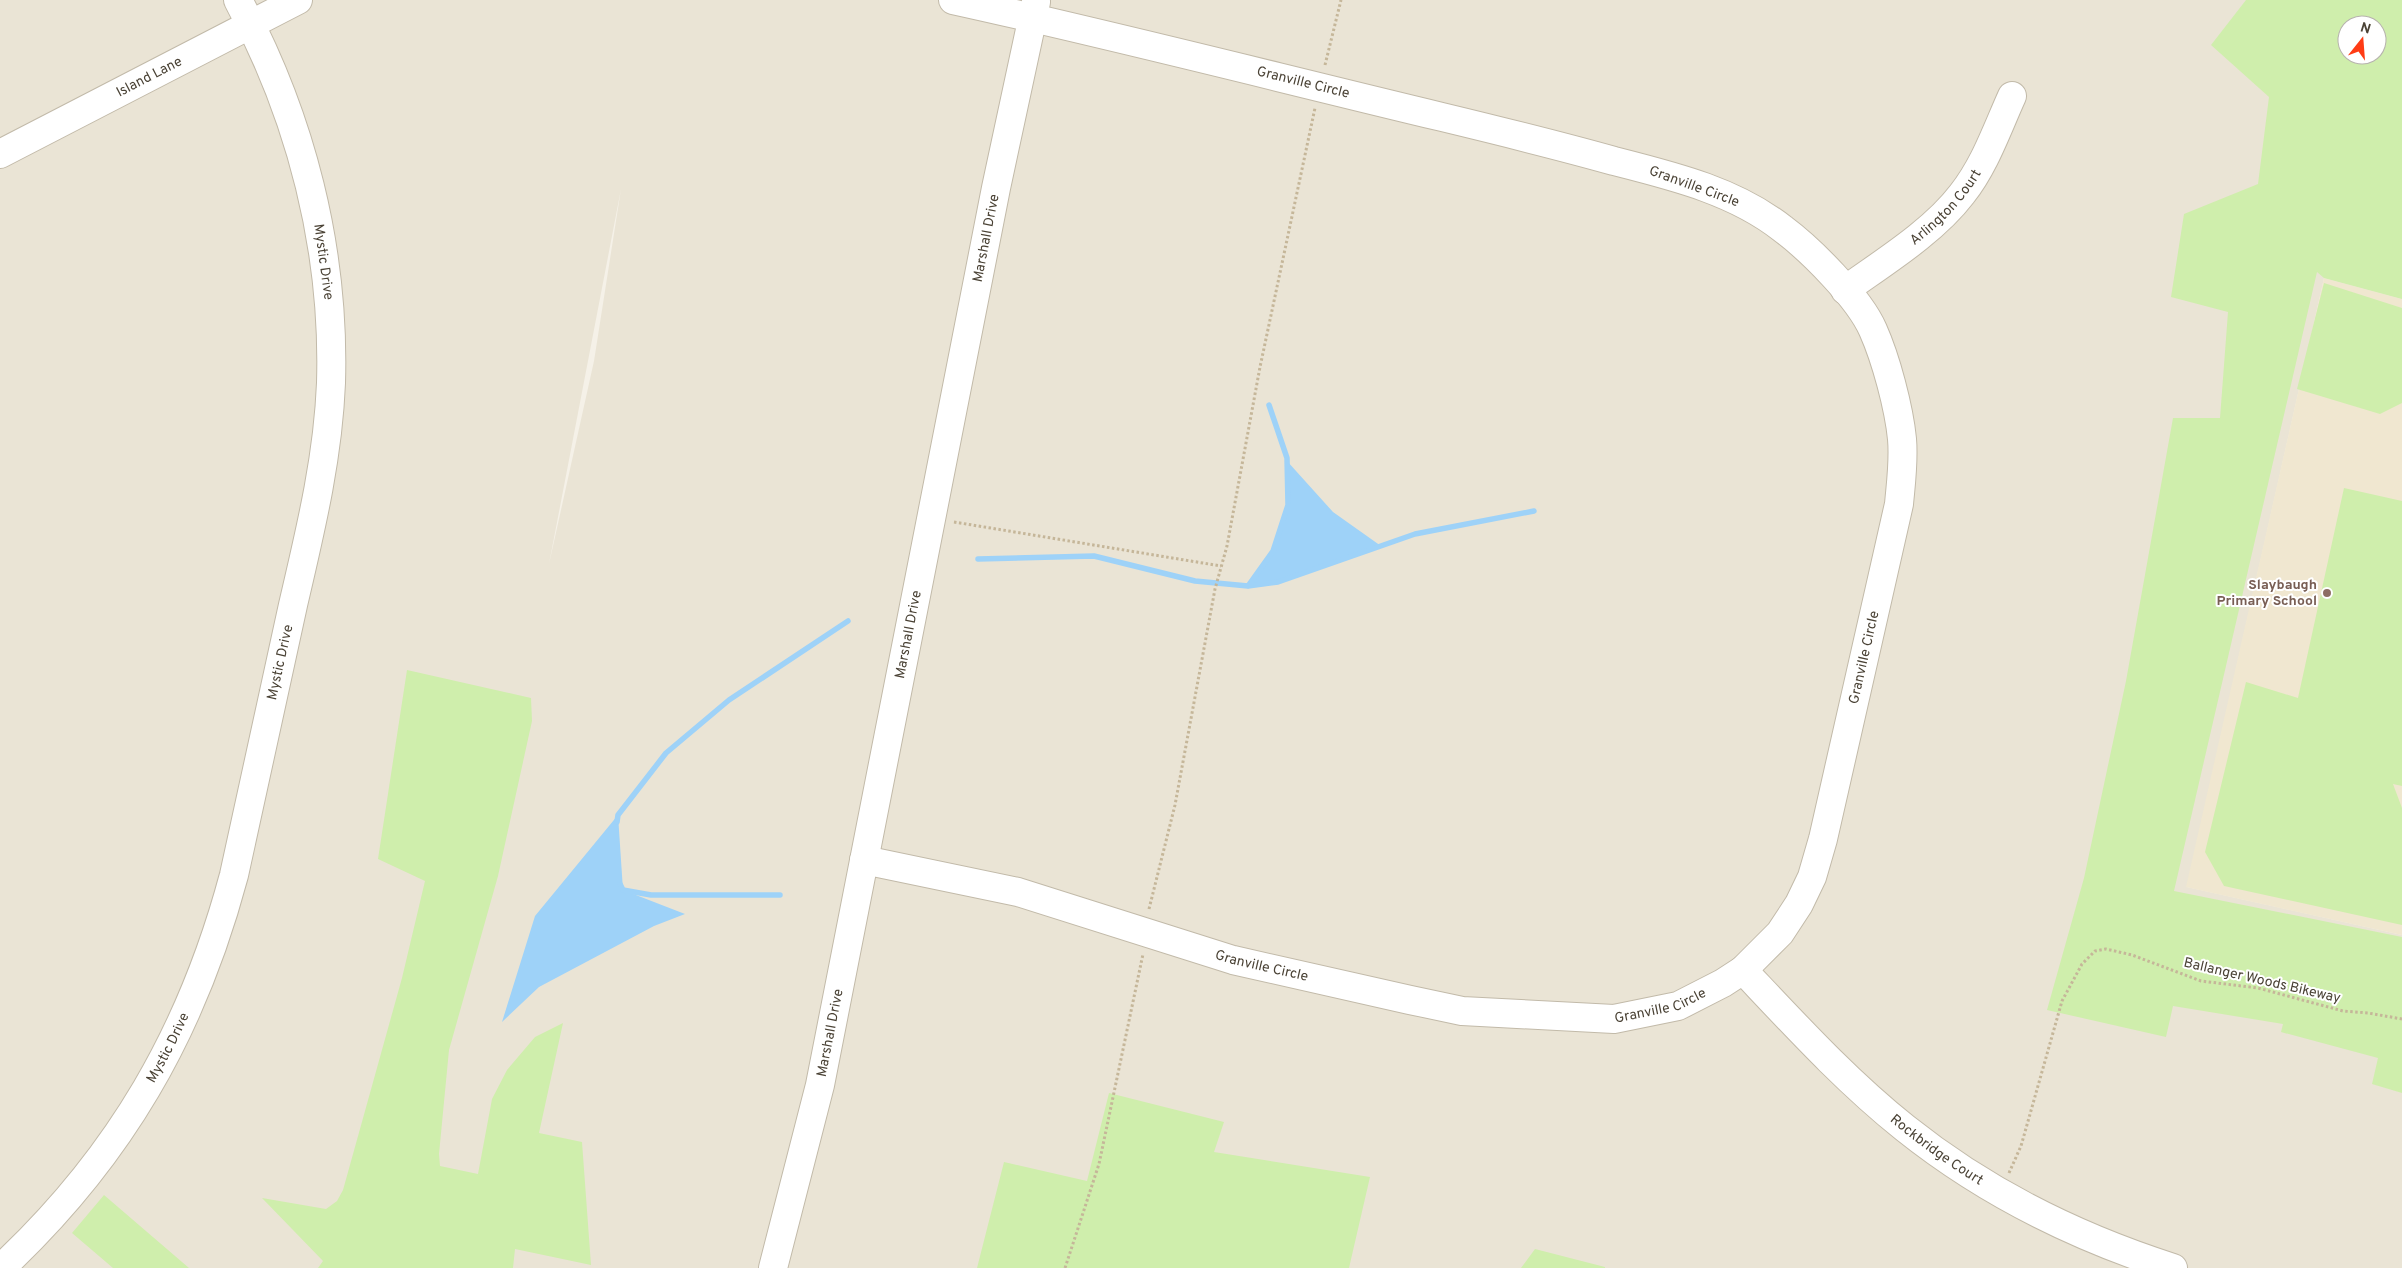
<svg xmlns="http://www.w3.org/2000/svg" width="2402" height="1268" viewBox="0 0 2402 1268" font-family="Overpass,sans-serif">
  <rect width="100%" height="100%" fill="#f5f1e8"/>
  <path fill="#eae4d5" fill-rule="evenodd" d="M0,0H2402V299L2324,278L2187,887L2402,935V1268H0ZM2347,25H2377V55H2347ZM621,189L594,361L549,564Z"/>
  <path fill="#f0e7d0" d="M2324,278L2402,299V935L2186,887Z"/>
  <path fill="#cfeeac" fill-rule="evenodd" d="M2246,0H2402V299L2324,278L2317,272L2174,891L2402,937V1093L2372,1084L2378,1058L2281,1032L2283,1024L2173,1006L2166,1037L2047,1010L2084,878L2126,681L2173,418H2220L2228,312L2171,297L2184,214L2258,184L2269,97L2211,45ZM2347,25H2377V55H2347Z
    M2324,283L2402,308V403L2380,414L2297,389Z
    M2344,488L2402,501V786L2393,784L2402,808V925L2224,886L2205,852L2246,682L2298,698Z
    M407,670L531,698L532,721L498,876L449,1050L439,1154L440,1166L478,1174L492,1099L507,1070L535,1037L563,1023L539,1133L582,1142L591,1265L515,1249L513,1268H318L323,1261L262,1198L326,1209L337,1201L343,1190L402,978L425,881L378,859Z
    M1109,1093L1224,1122L1214,1152L1370,1177L1349,1268H977L1004,1162L1087,1181Z
    M104,1195L189,1268H113L72,1233Z
    M1535,1249L1605,1267V1268H1521Z"/>
  <path fill="#9ed2f8" d="M1287,461L1333,512L1381,546L1278,582L1248,586L1273,551L1288,505Z
    M618,815L623,890L685,914L654,926L539,987L502,1022L535,916Z"/>
  <g fill="none" stroke-linecap="round" stroke-linejoin="round">
    <path stroke="#9ed2f8" stroke-width="5.5" d="M978,559L1094,556L1195,581L1248,586L1278,582L1415,534L1534,511
      M1248,586L1273,551L1288,505L1287,458L1269,405
      M617,822L618,815L666,753L729,700L848,621
      M620,884L623,890L651,895H780"/>
    <g stroke="#c2baa9" stroke-width="30">
      <g id="minor">
        <path id="s1" d="M0,154L298,0"/>
        <path id="s2" d="M1845,290C1884,262 1933,232 1962,194C1985,165 1997,129 2012,96"/>
        <path id="s3" d="M864,860L1018,892L1233,960L1410,1000L1462,1011L1614,1019L1678,1006L1723,983L1743,970L1780,933L1799,904L1812,877L1823,839L1899,504C1901,482 1904,461 1902,439C1899,408 1886,359 1873,330C1859,298 1811,250 1783,229C1735,191 1673,176 1614,161C1557,145 1500,131 1442,117C1279,78 1117,36 953,0"/>
        <path id="s4" d="M1743,970C1795,1025 1846,1081 1905,1128C1985,1192 2076,1237 2173,1268"/>
        <path id="s5" d="M1,1268C120,1157 192,1032 234,875C253,785 273,695 293,605C310,532 328,459 331,383C335,249 301,117 238,0"/>
        <path id="s6" d="M773,1268L820,1085L996,188L1036,2"/>
      </g>
    </g>
    <path stroke="#c5b699" stroke-width="3" stroke-dasharray="2.5 2.5" stroke-linecap="butt" d="M1325,65L1341,0
      M954,522L1221,566
      M1149,909L1175,805L1215,589L1227,546L1260,367L1315,108
      M2009,1173L2021,1146L2062,1001L2082,964L2095,951L2106,949L2132,955L2201,981L2258,988L2343,1011L2368,1013L2402,1019
      M1065,1268L1099,1164L1143,954"/>
    <use href="#minor" stroke="#fff" stroke-width="28"/>
  </g>
  <circle fill="#8d6e63" stroke="#fff" stroke-width="2" cx="2327" cy="593" r="5"/>
  <g text-anchor="middle" dominant-baseline="central" stroke-width="4" stroke-linejoin="round" paint-order="stroke">
    <g font-size="14" fill="#4a4235" stroke="#fff">
      <text stroke="none"><textPath href="#s1" startOffset="168">Island Lane</textPath></text>
      <text transform="translate(1303 83) rotate(14)">Granville Circle</text>
      <text transform="translate(1694 187) rotate(20)">Granville Circle</text>
      <text stroke="none"><textPath href="#s2" startOffset="131">Arlington Court</textPath></text>
      <text stroke="none"><textPath href="#s6" startOffset="1052">Marshall Drive</textPath></text>
      <text transform="translate(323 262) rotate(82)">Mystic Drive</text>
      <text stroke="none"><textPath href="#s6" startOffset="648">Marshall Drive</textPath></text>
      <text stroke="none"><textPath href="#s3" startOffset="1252">Granville Circle</textPath></text>
      <text stroke="none"><textPath href="#s5" startOffset="681">Mystic Drive</textPath></text>
      <text stroke="none"><textPath href="#s3" startOffset="412">Granville Circle</textPath></text>
      <text transform="translate(2262 981) rotate(13)">Ballanger Woods Bikeway</text>
      <text stroke="none"><textPath href="#s3" startOffset="818">Granville Circle</textPath></text>
      <text stroke="none"><textPath href="#s6" startOffset="242">Marshall Drive</textPath></text>
      <text stroke="none"><textPath href="#s5" startOffset="278">Mystic Drive</textPath></text>
      <text stroke="none"><textPath href="#s4" startOffset="265">Rockbridge Court</textPath></text>
    </g>
    <g font-size="14" font-weight="bold" fill="#785e54" stroke="#fff" text-anchor="end">
      <text x="2317" y="585">Slaybaugh<tspan x="2317" dy="16">Primary School</tspan></text>
    </g>
  </g>
  <g transform="translate(2362 40) rotate(17)"><circle r="24" fill="#ffffff" stroke="#b7b3ae"/>
  <path d="M0-4L9 19L0 12L-9 19Z" fill="#ff3c15"/>
  <text y="-8" font-size="14" font-weight="bold" text-anchor="middle" fill="#4a4235">N</text>
  </g>
</svg>
